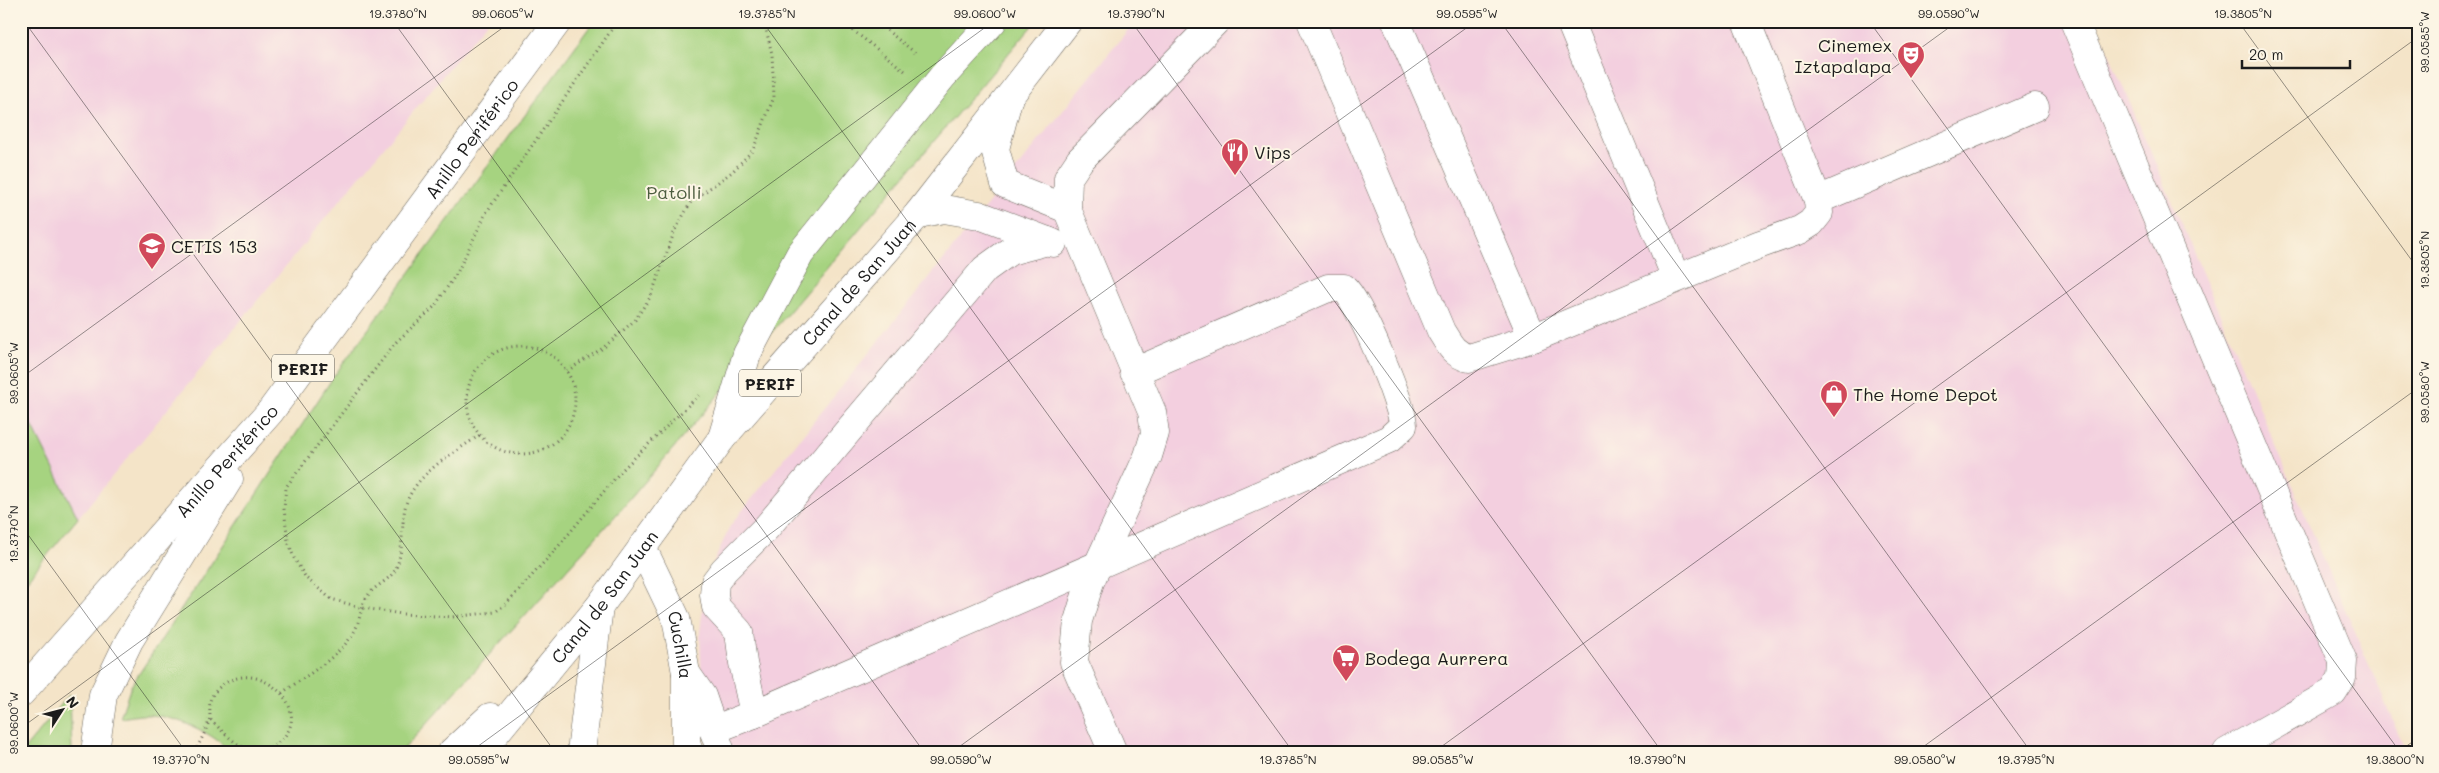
<svg xmlns="http://www.w3.org/2000/svg" width="2439" height="773" viewBox="0 0 2439 773" font-family="Mali,sans-serif">
  <rect width="100%" height="100%" fill="#fcf5e5"/>
  <filter id="ink" filterUnits="userSpaceOnUse"><feTurbulence type="fractalNoise" baseFrequency=".02" numOctaves="2"/><feDisplacementMap in="SourceGraphic" scale="10" xChannelSelector="R" yChannelSelector="G"/><feConvolveMatrix kernelMatrix="1 2 1 2 8 2 1 2 1" color-interpolation-filters="sRGB"/></filter>
  <filter id="wash" filterUnits="userSpaceOnUse"><feTurbulence type="fractalNoise" baseFrequency=".0096" numOctaves="4" result="noise"/><feDisplacementMap in="SourceGraphic" scale="20" xChannelSelector="R" yChannelSelector="G"/><feGaussianBlur stdDeviation="1.12" result="paint"/><feColorMatrix in="noise" values="0 0 0 0 0 0 0 0 0 0 0 0 0 0 0 0 0 1.4 0 .05"/><feComposite in="paint" operator="in"/></filter>
  <g filter="url(#wash)">
    <rect width="100%" height="100%" fill="#f4e4c8"/>
    <path fill="#f3cfdf" d="M21,21H488L21,587Z
      M1135,21H2095L2406,752H712L702,696L700,632L706,580L730,526Z"/>
    <path fill="#a6d380" stroke="#61784e" d="M594,21H1036L626,504L401,752H230C213,732 176,717 151,715C141,714 129,717 120,718L131,686L334,376Z
      M21,403L78,518L21,587Z
      M70,694L72,752H22Z"/>
  </g>
  <g filter="url(#ink)">
    <g fill="none" stroke-linecap="round" stroke-linejoin="round">
      <g stroke="#686258" stroke-width="29">
        <g id="minor">
          <path d="M1311,21L1441,331C1449,344 1453,354 1469,358L1533,338L1758,245L1800,230L1811,223L1819,213L1818,200L1746,21"/>
          <path d="M1396,21L1533,338"/>
          <path d="M1570,21L1676,278"/>
          <path d="M2074,21L2343,661L2342,678L2333,692L2227,752"/>
          <path d="M1008,100L995,149L1005,184L1067,209"/>
          <path d="M1818,200L2035,107"/>
          <path d="M918,214L944,209L979,215L1053,243"/>
          <path d="M722,438L747,354L800,254L943,76L993,21"/>
          <path id="s1" d="M642,547L676,618L686,673V743L689,752"/>
          <path d="M686,673L702,696L721,752"/>
          <path d="M754,714L743,663L739,632L716,607L714,595L715,582L724,570L767,527L985,269L1010,251L1048,241"/>
          <path d="M713,730L754,714L1389,439L1403,426C1404,407 1359,301 1344,288H1328L1134,372"/>
          <path d="M1113,752L1074,662L1078,621L1090,582L1148,456L1155,433L1152,412L1067,209L1068,178L1080,160L1216,21"/>
        </g>
      </g>
      <g stroke="#686258" stroke-width="29">
        <g id="major">
          <path id="s2" d="M21,693L270,412L558,21"/>
          <path d="M98,752L96,745L103,695L129,641L229,479"/>
          <path d="M452,752L490,717"/>
          <path id="s3" d="M480,752L599,607L722,438L918,214L1068,21"/>
          <path d="M581,752L599,607"/>
        </g>
      </g>
      <path stroke="#686258" stroke-width="3" stroke-dasharray="1 4" stroke-linecap="butt" d="M841,21L905,71
        M875,21L918,55
        M614,26L486,213L457,273L434,307L395,343L286,487L284,509L288,541L294,558L306,578L331,599L363,608L402,614L452,617L495,612L507,603L557,548L621,471L699,395
        M467 400a54 54 0 1 1 108 0a54 54 0 1 1-108 0Z
        M567,371L603,348L635,320L651,296L675,230L691,202L732,172L753,150L774,97L772,54L764,21
        M282,693C305,676 339,658 354,632C361,620 360,605 369,594C377,584 391,580 396,568C404,550 401,527 405,508C413,474 454,453 480,435
        M195,752C200,742 206,731 209,721C212,710 206,702 215,692C225,680 241,674 256,678C290,688 308,727 271,747C265,750 255,753 249,750C235,745 220,729 210,719"/>
      <use href="#minor" stroke="#fff" stroke-width="28"/>
      <use href="#major" stroke="#fff" stroke-width="28"/>
    </g>
  </g>
  <path fill="none" stroke="#1c1c1c" stroke-width="1" stroke-opacity="0.45" d="M24,21L555,752M393,21L924,752M762,21L1293,752M1131,21L1662,752M1500,21L2031,752M1869,21L2400,752M2238,21L2418,269M21,27L30,21M21,378L512,21M21,525L186,752M21,728L994,21M470,752L1476,21M952,752L1958,21M1434,752L2418,37M1916,752L2418,388M2398,752L2418,738"/>
  <defs>
    <g id="theatre-pin" transform="scale(1.4375)"><path d="M0 17L-7.5 6A9.5 9.5 0 1 1 7.5 6Z" fill="#d1495b" stroke="#fcf5e5"/><path d="M-5-5.5Q0-4 5-5.5V0Q5 5 0 6Q-5 5-5 0ZM-3.3-2.5H-1v1.5H-3.3ZM1-2.5H3.3v1.5H1ZM-2.8 1Q0 5.5 2.8 1Z" fill="#fff"/></g>
    <g id="restaurant-pin" transform="scale(1.4375)"><path d="M0 17L-7.5 6A9.5 9.5 0 1 1 7.5 6Z" fill="#d1495b" stroke="#fcf5e5"/><path d="M-5-6h1v4h1v-4h1v4h1v-4h1v5L-1.5 .5V6h-2V.5L-5-1ZM5-6V6H3V1.5H1.5Q1.5-4 5-6Z" fill="#fff"/></g>
    <g id="university-pin" transform="scale(1.4375)"><path d="M0 17L-7.5 6A9.5 9.5 0 1 1 7.5 6Z" fill="#d1495b" stroke="#fcf5e5"/><path d="M0-5L7-2L0 1L-7-2ZM-4 1L0 2.5L4 1V4Q0 6-4 4Z" fill="#fff"/></g>
    <g id="shop-pin" transform="scale(1.4375)"><path d="M0 17L-7.5 6A9.5 9.5 0 1 1 7.5 6Z" fill="#d1495b" stroke="#fcf5e5"/><path d="M-5-2.5h2.3a2.7 3.5 0 0 1 5.4 0H5L5.5 6h-11ZM-1.5-2.5h3a1.5 2.3 0 0 0-3 0Z" fill="#fff"/></g>
    <g id="supermarket-pin" transform="scale(1.4375)"><path d="M0 17L-7.5 6A9.5 9.5 0 1 1 7.5 6Z" fill="#d1495b" stroke="#fcf5e5"/><path d="M-6-5.5h2.5l.6 2H6L4.5 2H-2.5L-4.4-4H-6ZM-1.5 3.2a1.3 1.3 0 1 0 .1 0ZM3 3.2a1.3 1.3 0 1 0 .1 0Z" fill="#fff"/></g>
  </defs>
  <g fill-rule="evenodd">
    <use href="#theatre-pin" x="1911" y="55"/>
    <use href="#restaurant-pin" x="1235" y="152"/>
    <use href="#university-pin" x="152" y="246"/>
    <use href="#shop-pin" x="1834" y="394"/>
    <use href="#supermarket-pin" x="1346" y="658"/>
  </g>
  <g text-anchor="middle" dominant-baseline="central" stroke-width="4" stroke-linejoin="round" paint-order="stroke">
    <g fill="#fcf5e5" stroke="#5f5d58" stroke-width="1">
      <rect x="272" y="354.5" width="62" height="27" rx="4"/>
      <rect x="739" y="369.5" width="62" height="27" rx="4"/>
    </g>
    <g font-size="16" font-weight="bold" fill="#1c1c1c">
      <text x="303" y="368">PERIF</text>
      <text x="770" y="383">PERIF</text>
    </g>
    <g font-size="18" fill="#1c1c1c" stroke="#fcf5e5" text-anchor="start">
      <text x="1892" y="45" text-anchor="end">Cinemex<tspan x="1892" dy="21">Iztapalapa</tspan></text>
      <text x="1254" y="152">Vips</text>
      <text x="171" y="246">CETIS 153</text>
      <text x="1853" y="394">The Home Depot</text>
      <text x="1365" y="658">Bodega Aurrera</text>
    </g>
    <g font-size="18" fill="#1c1c1c" stroke="#fcf5e5">
      <text stroke="none"><textPath href="#s2" startOffset="715">Anillo Periférico</textPath></text>
      <text stroke="none"><textPath href="#s3" startOffset="604">Canal de San Juan</textPath></text>
      <text stroke="none"><textPath href="#s2" startOffset="310">Anillo Periférico</textPath></text>
      <text stroke="none"><textPath href="#s3" startOffset="199">Canal de San Juan</textPath></text>
      <text stroke="none"><textPath href="#s1" startOffset="106">Cuchilla</textPath></text>
    </g>
    <g font-size="18" fill="#4c5c3f" stroke="#fcf5e5">
      <text x="674" y="192">Patolli</text>
    </g>
  </g>
  <rect width="2439" height="773" fill="none" stroke="#fcf5e5" stroke-width="55"/>
  <g transform="translate(62 710) rotate(54)" stroke="#fcf5e5" stroke-width="4" paint-order="stroke">
  <path d="M0-4L9 19L0 12L-9 19Z" fill="#1c1c1c"/>
  <text y="-8" font-size="14" font-weight="bold" text-anchor="middle" fill="#1c1c1c">N</text>
  </g>
  <path d="M2242 60v8h108v-8" fill="none" stroke="#1c1c1c" stroke-width="2.5"/>
  <text x="2249" y="60" font-size="15" fill="#1c1c1c" stroke="#fcf5e5" stroke-width="4" paint-order="stroke">20 m</text>
  <rect x="28" y="28" width="2384" height="718" fill="none" stroke="#1c1c1c" stroke-width="2"/>
  <g font-size="12" text-anchor="middle" fill="#1c1c1c">
    <text x="398" y="18">19.3780°N</text>
    <text x="503" y="18">99.0605°W</text>
    <text x="767" y="18">19.3785°N</text>
    <text x="985" y="18">99.0600°W</text>
    <text x="1136" y="18">19.3790°N</text>
    <text x="1467" y="18">99.0595°W</text>
    <text x="1949" y="18">99.0590°W</text>
    <text x="2243" y="18">19.3805°N</text>
    <text transform="translate(2425 42) rotate(-90)" y="4">99.0585°W</text>
    <text transform="translate(2425 260) rotate(-90)" y="4">19.3805°N</text>
    <text transform="translate(14 373) rotate(-90)" y="4">99.0605°W</text>
    <text transform="translate(2425 392) rotate(-90)" y="4">99.0580°W</text>
    <text transform="translate(14 534) rotate(-90)" y="4">19.3770°N</text>
    <text transform="translate(14 723) rotate(-90)" y="4">99.0600°W</text>
    <text x="181" y="764">19.3770°N</text>
    <text x="479" y="764">99.0595°W</text>
    <text x="961" y="764">99.0590°W</text>
    <text x="1288" y="764">19.3785°N</text>
    <text x="1443" y="764">99.0585°W</text>
    <text x="1657" y="764">19.3790°N</text>
    <text x="1925" y="764">99.0580°W</text>
    <text x="2026" y="764">19.3795°N</text>
    <text x="2395" y="764">19.3800°N</text>
  </g>
</svg>
